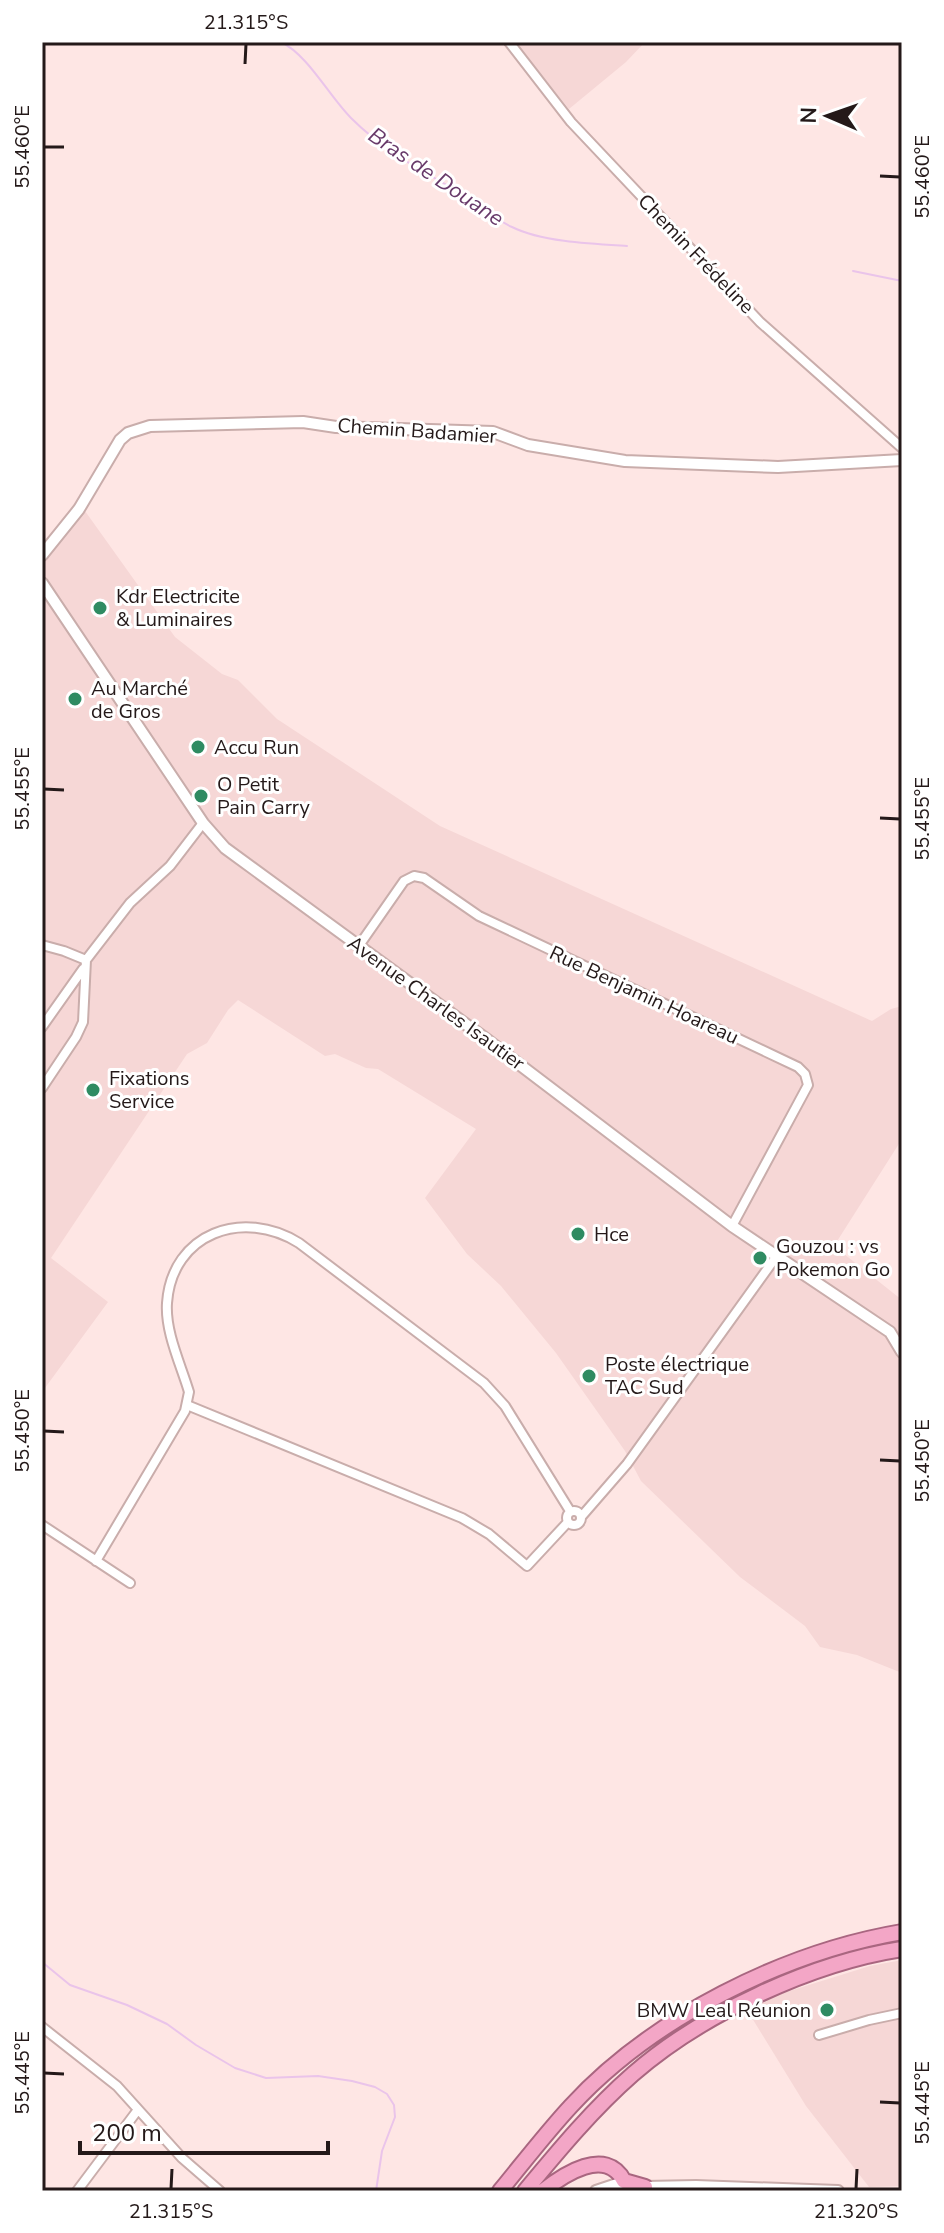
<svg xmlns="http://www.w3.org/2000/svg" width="944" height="2233" viewBox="0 0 944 2233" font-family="'Nunito Sans',sans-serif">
  <rect width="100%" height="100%" fill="#fee6e4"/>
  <path fill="#f6d7d6" d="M515,42H645L626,62L569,109Z
    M85,511L175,637L222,674L238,680L277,719L440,826L872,1021L891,1009L902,1006V1139L834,1246L902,1300V1673L857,1655L820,1647L805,1626L740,1577L641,1481L625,1451L556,1353L501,1286L467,1254L425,1198L476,1129L378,1069L366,1068L335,1054L325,1056L238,1000L228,1010L207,1043L187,1054L51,1258L108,1302L42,1392V563Z
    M902,1960V2186L869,2187L806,2106L744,2005L870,1966Z"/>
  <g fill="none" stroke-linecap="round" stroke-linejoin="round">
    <path stroke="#eac4ea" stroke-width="2" d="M281,42C308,55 329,96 351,118C379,146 411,165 445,184C469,197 488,216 512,227C542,242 593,244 627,246
      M853,271L902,281
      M42,1962L70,1985L127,2005L167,2024L196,2045L235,2068L266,2078L318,2076L352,2081L375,2087L387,2094L394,2105L395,2117L382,2151L376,2191"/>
    <g stroke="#c9adab" stroke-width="12">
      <path id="minor" d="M509,42L571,122L760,322L902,448
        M42,945L64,951L86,960
        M358,947L404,881L414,876L424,878L479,916L798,1067L805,1074L808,1085L732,1226
        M42,1027L83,969
        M42,1088L76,1037L83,1022L86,960L130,903L170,866L203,823
        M187,1405L462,1518L489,1534L527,1566L568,1522
        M567 1518a7 7 0 1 1 14 0a7 7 0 1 1-14 0Z
        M581,1517L627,1464L776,1257
        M42,1525L130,1583
        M96,1561L185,1411L189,1392C181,1365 165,1332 167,1303C172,1233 243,1208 299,1243L484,1383L505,1406L570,1511
        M42,2027L117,2086L182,2158L220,2191
        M819,2035L869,2020L902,2013
        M77,2191L137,2111"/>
    </g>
    <g stroke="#c9adab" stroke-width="14">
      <path id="tertiary" d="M42,555L79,509L120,440L128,433L150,426L303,422L336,427L493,432L528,445L625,461L778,467L902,460
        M42,583L203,823L225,848L486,1039L732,1226L890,1332L902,1352
        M596,2191L626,2181
        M614,2191L645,2187L696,2186L838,2191"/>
    </g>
    <g stroke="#a96680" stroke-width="18">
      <path id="trunk" d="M500,2191C523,2163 546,2133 571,2106C652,2018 784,1952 902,1932
        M525,2191C559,2150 593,2109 633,2074C702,2014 811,1963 902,1949
        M543,2191C563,2175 606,2146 624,2181L645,2187"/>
    </g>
    <use href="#minor" stroke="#fff" stroke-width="8"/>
    <use href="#tertiary" stroke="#fff" stroke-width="10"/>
    <use href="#trunk" stroke="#f3a6c6" stroke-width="14"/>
  </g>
  <path fill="none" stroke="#241919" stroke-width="3" d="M245,64L246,44M44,147H64M880,176L900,177M44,789L64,790M880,818L900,819M44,1431L64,1432M880,1460L900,1461M44,2073L64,2074M880,2102L900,2103M171,2189L172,2169M856,2189L857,2169"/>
  <g fill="#2f8b62" stroke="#fff" stroke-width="3">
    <circle cx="100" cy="608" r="8"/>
    <circle cx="75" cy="699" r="8"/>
    <circle cx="198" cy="747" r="8"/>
    <circle cx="201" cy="796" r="8"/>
    <circle cx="93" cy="1090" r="8"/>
    <circle cx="578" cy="1234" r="8"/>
    <circle cx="760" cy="1258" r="8"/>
    <circle cx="589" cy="1376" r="8"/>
    <circle cx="827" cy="2010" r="8"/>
  </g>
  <g text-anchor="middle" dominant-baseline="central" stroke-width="6" stroke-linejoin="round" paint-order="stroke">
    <g font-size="20" fill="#241919" stroke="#fff">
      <text transform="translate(696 254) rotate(46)">Chemin Frédeline</text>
      <text transform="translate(417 431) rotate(4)">Chemin Badamier</text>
      <text transform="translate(644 995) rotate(25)">Rue Benjamin Hoareau</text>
      <text transform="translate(436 1003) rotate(36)">Avenue Charles Isautier</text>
    </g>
    <g font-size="20" fill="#241919" stroke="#fff" text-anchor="start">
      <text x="116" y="596">Kdr Electricite<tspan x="116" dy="23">&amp; Luminaires</tspan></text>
      <text x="91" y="688">Au Marché<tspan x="91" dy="23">de Gros</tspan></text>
      <text x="214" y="747">Accu Run</text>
      <text x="217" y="784">O Petit<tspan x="217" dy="23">Pain Carry</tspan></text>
      <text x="109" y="1078">Fixations<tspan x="109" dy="23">Service</tspan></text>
      <text x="594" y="1234">Hce</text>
      <text x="776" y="1246">Gouzou : vs<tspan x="776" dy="23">Pokemon Go</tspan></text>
      <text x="605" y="1364">Poste électrique<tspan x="605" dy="23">TAC Sud</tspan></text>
      <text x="811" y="2010" text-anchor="end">BMW Leal Réunion</text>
    </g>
    <g font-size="22" font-style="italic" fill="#683a6a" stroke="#fff">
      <text transform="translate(436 177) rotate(34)">Bras de Douane</text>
    </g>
  </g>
  <rect width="944" height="2233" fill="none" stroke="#ffffff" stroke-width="88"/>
  <g transform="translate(828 116) rotate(272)" stroke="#ffffff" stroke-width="6" paint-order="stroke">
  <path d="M0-6L14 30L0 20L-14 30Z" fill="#241919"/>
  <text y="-12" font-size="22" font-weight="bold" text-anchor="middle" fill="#241919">N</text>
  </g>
  <path d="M80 2141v12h248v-12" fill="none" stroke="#241919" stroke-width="4"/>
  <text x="92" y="2141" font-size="24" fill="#241919" stroke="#ffffff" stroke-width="6" paint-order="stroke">200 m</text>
  <rect x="44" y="44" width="856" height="2145" fill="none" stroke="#241919" stroke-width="3"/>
  <g font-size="20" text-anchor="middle" fill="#241919">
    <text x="246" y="29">21.315°S</text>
    <text transform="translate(22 147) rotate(-90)" y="7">55.460°E</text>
    <text transform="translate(922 177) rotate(-90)" y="7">55.460°E</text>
    <text transform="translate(22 789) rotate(-90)" y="7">55.455°E</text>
    <text transform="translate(922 819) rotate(-90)" y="7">55.455°E</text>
    <text transform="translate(22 1431) rotate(-90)" y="7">55.450°E</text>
    <text transform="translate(922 1461) rotate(-90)" y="7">55.450°E</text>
    <text transform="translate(22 2073) rotate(-90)" y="7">55.445°E</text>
    <text transform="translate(922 2103) rotate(-90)" y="7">55.445°E</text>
    <text x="171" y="2218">21.315°S</text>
    <text x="856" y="2218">21.320°S</text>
  </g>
</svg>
